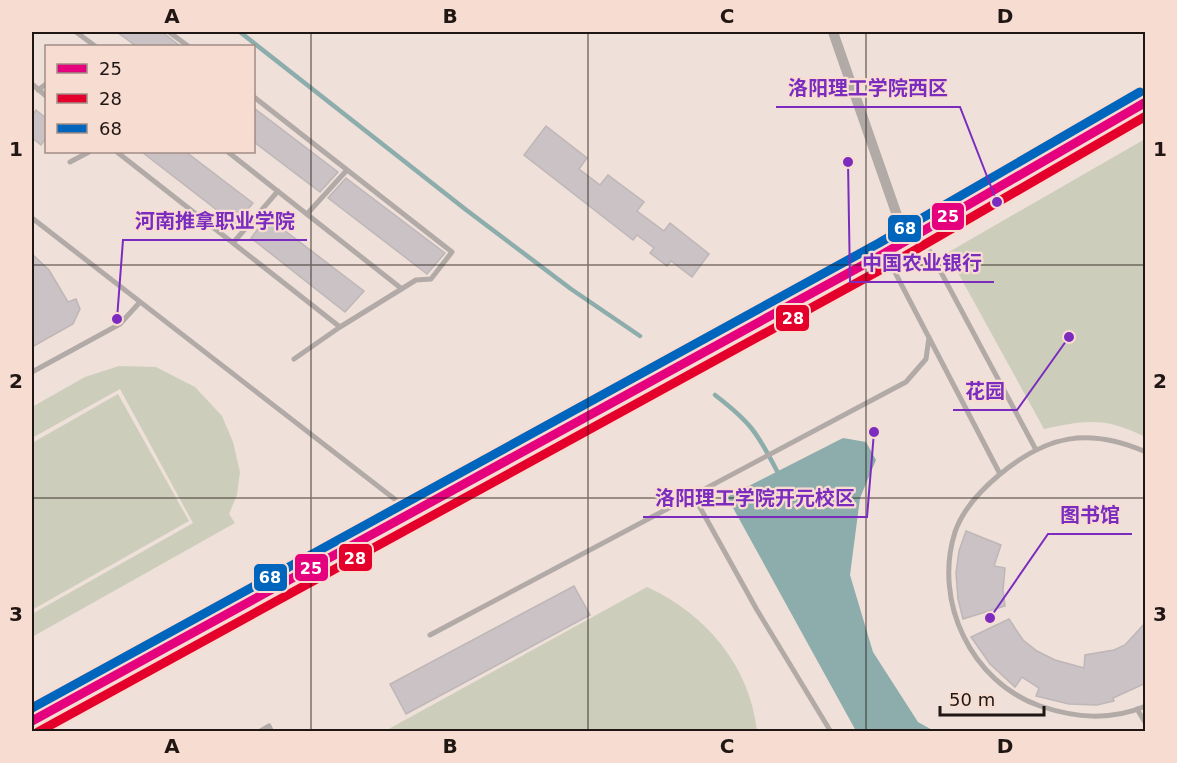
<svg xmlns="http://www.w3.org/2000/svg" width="1177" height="763" viewBox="0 0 1177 763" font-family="'DejaVu Sans','Noto Sans SC',sans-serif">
  <rect width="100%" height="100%" fill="#efe0d9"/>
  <path fill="#cccebb" d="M1145,139V437C1106,417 1086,420 1044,429L947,253Z
    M119,366L156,367L195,387L222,416L233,442L240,472L237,495L229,514L235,523L32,637V614L193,523L120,389L32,438V407L85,377Z
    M118,394L189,521L32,610V443Z
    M647,587C706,614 750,666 757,731H385Z"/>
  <path fill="#8cadab" d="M843,438L866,442L876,460L860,498L850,575L873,652L918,722L934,731H856L727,497Z"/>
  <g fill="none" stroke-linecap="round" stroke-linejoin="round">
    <path stroke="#8cadab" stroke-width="4.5" d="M240,32L465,209L571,289L640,336
      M715,395C750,422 757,432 777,471"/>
  </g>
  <path fill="#cac2c4" stroke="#beb6b7" stroke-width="1.5" d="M117,32H162L180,46H136Z
    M254,108L338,172L320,192L254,142Z
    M36,110L46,118V138L41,145L32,138V116Z
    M546,126L587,158L579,169L600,185L608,175L644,202L637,211L664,231L670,223L709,254L692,277L671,261L667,266L650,253L654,248L637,235L633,240L524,155Z
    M142,152H186L253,203L235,224Z
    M346,178L445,253L427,274L328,198Z
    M267,217L364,291L345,312L251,238Z
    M32,254L49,270L68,302L76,299L80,309L73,324L32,347Z
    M966,531L1001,545L994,566L1005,568L1003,590L1005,606L963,619L958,599L956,573L959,551Z
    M574,586L590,615L406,714L390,684Z
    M1009,619L1023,640L1037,651L1055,660L1084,668L1085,655L1114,650L1125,645L1146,622V683L1113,698L1114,701L1097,705L1069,704L1036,696L1039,688L1022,677L1015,687L990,664L971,637Z"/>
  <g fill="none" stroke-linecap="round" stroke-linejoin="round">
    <path stroke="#b2aaa7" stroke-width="5" d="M76,32L95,46
      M169,32L188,46
      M32,84L46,96
      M38,90L46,84
      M254,97L452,252L431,279L416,280L340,327
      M117,152L340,327L294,359
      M228,152L402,289
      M70,162L89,152
      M307,214L347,170
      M32,218L410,511
      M920,233L1035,448
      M233,243L278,191
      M886,255L1000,474
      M32,372L120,324L140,302
      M1146,452C1088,427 1047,435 999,475C981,490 963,509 955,532C933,601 971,682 1040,706C1076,718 1110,721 1146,706
      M692,493L757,610L831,732
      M430,635L906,382L926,359L929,337
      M1137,709L1146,724
      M259,732L269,726L272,732"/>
    <path stroke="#b2aaa7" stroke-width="10" d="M833,32L906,241"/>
    <path stroke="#b3a9a5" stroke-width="15" d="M32,721L885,253L1146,102"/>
    <g stroke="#f7dcd1" stroke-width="14">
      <path id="bus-1" d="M32,721L885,253L1146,102"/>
    </g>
    <g stroke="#f7dcd1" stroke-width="14">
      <path id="bus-2" d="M38,732L891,264L1146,116"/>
    </g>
    <g stroke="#f7dcd1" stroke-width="14">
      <path id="bus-3" d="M32,708L879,243L1140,92"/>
    </g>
    <use href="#bus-1" stroke="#e5007d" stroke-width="9"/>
    <use href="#bus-2" stroke="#e4002b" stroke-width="9"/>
    <use href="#bus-3" stroke="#0065bd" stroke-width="9"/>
  </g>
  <path fill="none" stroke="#201613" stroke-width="1.5" stroke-opacity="0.55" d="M311,32V732M588,32V732M866,32V732M32,265H1146M32,498H1146"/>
  <path fill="none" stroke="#7b2cbf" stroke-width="2" d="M997 202L960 107H776M117 319L123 240H307M848 162L850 282H994M1069 337L1017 410H953M874 432L867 517H643M990 618L1048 534H1132"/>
  <g fill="#7b2cbf" stroke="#f7dcd1" stroke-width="2">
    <circle cx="997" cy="202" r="6"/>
    <circle cx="117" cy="319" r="6"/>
    <circle cx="848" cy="162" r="6"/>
    <circle cx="1069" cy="337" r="6"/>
    <circle cx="874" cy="432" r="6"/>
    <circle cx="990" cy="618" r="6"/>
  </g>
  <g font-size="20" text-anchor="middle" font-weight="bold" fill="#7b2cbf" stroke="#f7dcd1" stroke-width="4.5" stroke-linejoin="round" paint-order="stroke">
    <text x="868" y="95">洛阳理工学院西区</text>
    <text x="215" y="228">河南推拿职业学院</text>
    <text x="922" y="270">中国农业银行</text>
    <text x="985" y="398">花园</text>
    <text x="755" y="505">洛阳理工学院开元校区</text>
    <text x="1090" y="522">图书馆</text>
  </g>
  <g stroke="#f7dcd1" stroke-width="2">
    <rect x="931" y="202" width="34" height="29" rx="6" fill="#e5007d"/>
    <rect x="887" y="214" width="35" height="29" rx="6" fill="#0065bd"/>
    <rect x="775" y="304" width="35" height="28" rx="6" fill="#e4002b"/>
    <rect x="338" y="543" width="35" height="29" rx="6" fill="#e4002b"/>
    <rect x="294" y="553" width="35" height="29" rx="6" fill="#e5007d"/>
    <rect x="253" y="563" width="35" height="29" rx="6" fill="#0065bd"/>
  </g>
  <g font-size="16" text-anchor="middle" font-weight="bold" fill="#fff">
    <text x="948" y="222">25</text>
    <text x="905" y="234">68</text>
    <text x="793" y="324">28</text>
    <text x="355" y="564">28</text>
    <text x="311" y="574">25</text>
    <text x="270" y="583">68</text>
  </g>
  <rect width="1177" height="763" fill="none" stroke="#f7dcd1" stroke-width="66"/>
  <rect x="45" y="45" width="210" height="108" fill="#f7dcd1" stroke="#a18d85" stroke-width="1.5"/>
  <rect x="57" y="64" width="30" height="9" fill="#e5007d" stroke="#a18d85" stroke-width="1.5"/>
  <text x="99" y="75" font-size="18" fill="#201613">25</text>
  <rect x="57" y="94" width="30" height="9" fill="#e4002b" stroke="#a18d85" stroke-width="1.5"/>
  <text x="99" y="105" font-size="18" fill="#201613">28</text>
  <rect x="57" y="124" width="30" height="9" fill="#0065bd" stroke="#a18d85" stroke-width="1.5"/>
  <text x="99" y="135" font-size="18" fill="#201613">68</text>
  <path d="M940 706v9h104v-9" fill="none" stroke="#201613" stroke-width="3"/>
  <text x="949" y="706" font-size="18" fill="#201613" stroke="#f7dcd1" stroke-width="4.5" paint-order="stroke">50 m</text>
  <rect x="33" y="33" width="1111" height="697" fill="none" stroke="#201613" stroke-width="2"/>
  <g font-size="20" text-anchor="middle" font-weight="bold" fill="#201613">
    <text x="172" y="23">A</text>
    <text x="450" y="23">B</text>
    <text x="727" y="23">C</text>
    <text x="1005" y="23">D</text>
    <text x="16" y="156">1</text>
    <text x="1160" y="156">1</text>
    <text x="16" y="388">2</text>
    <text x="1160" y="388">2</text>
    <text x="16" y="621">3</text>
    <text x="1160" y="621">3</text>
    <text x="172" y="753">A</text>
    <text x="450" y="753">B</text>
    <text x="727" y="753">C</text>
    <text x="1005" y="753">D</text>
  </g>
</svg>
